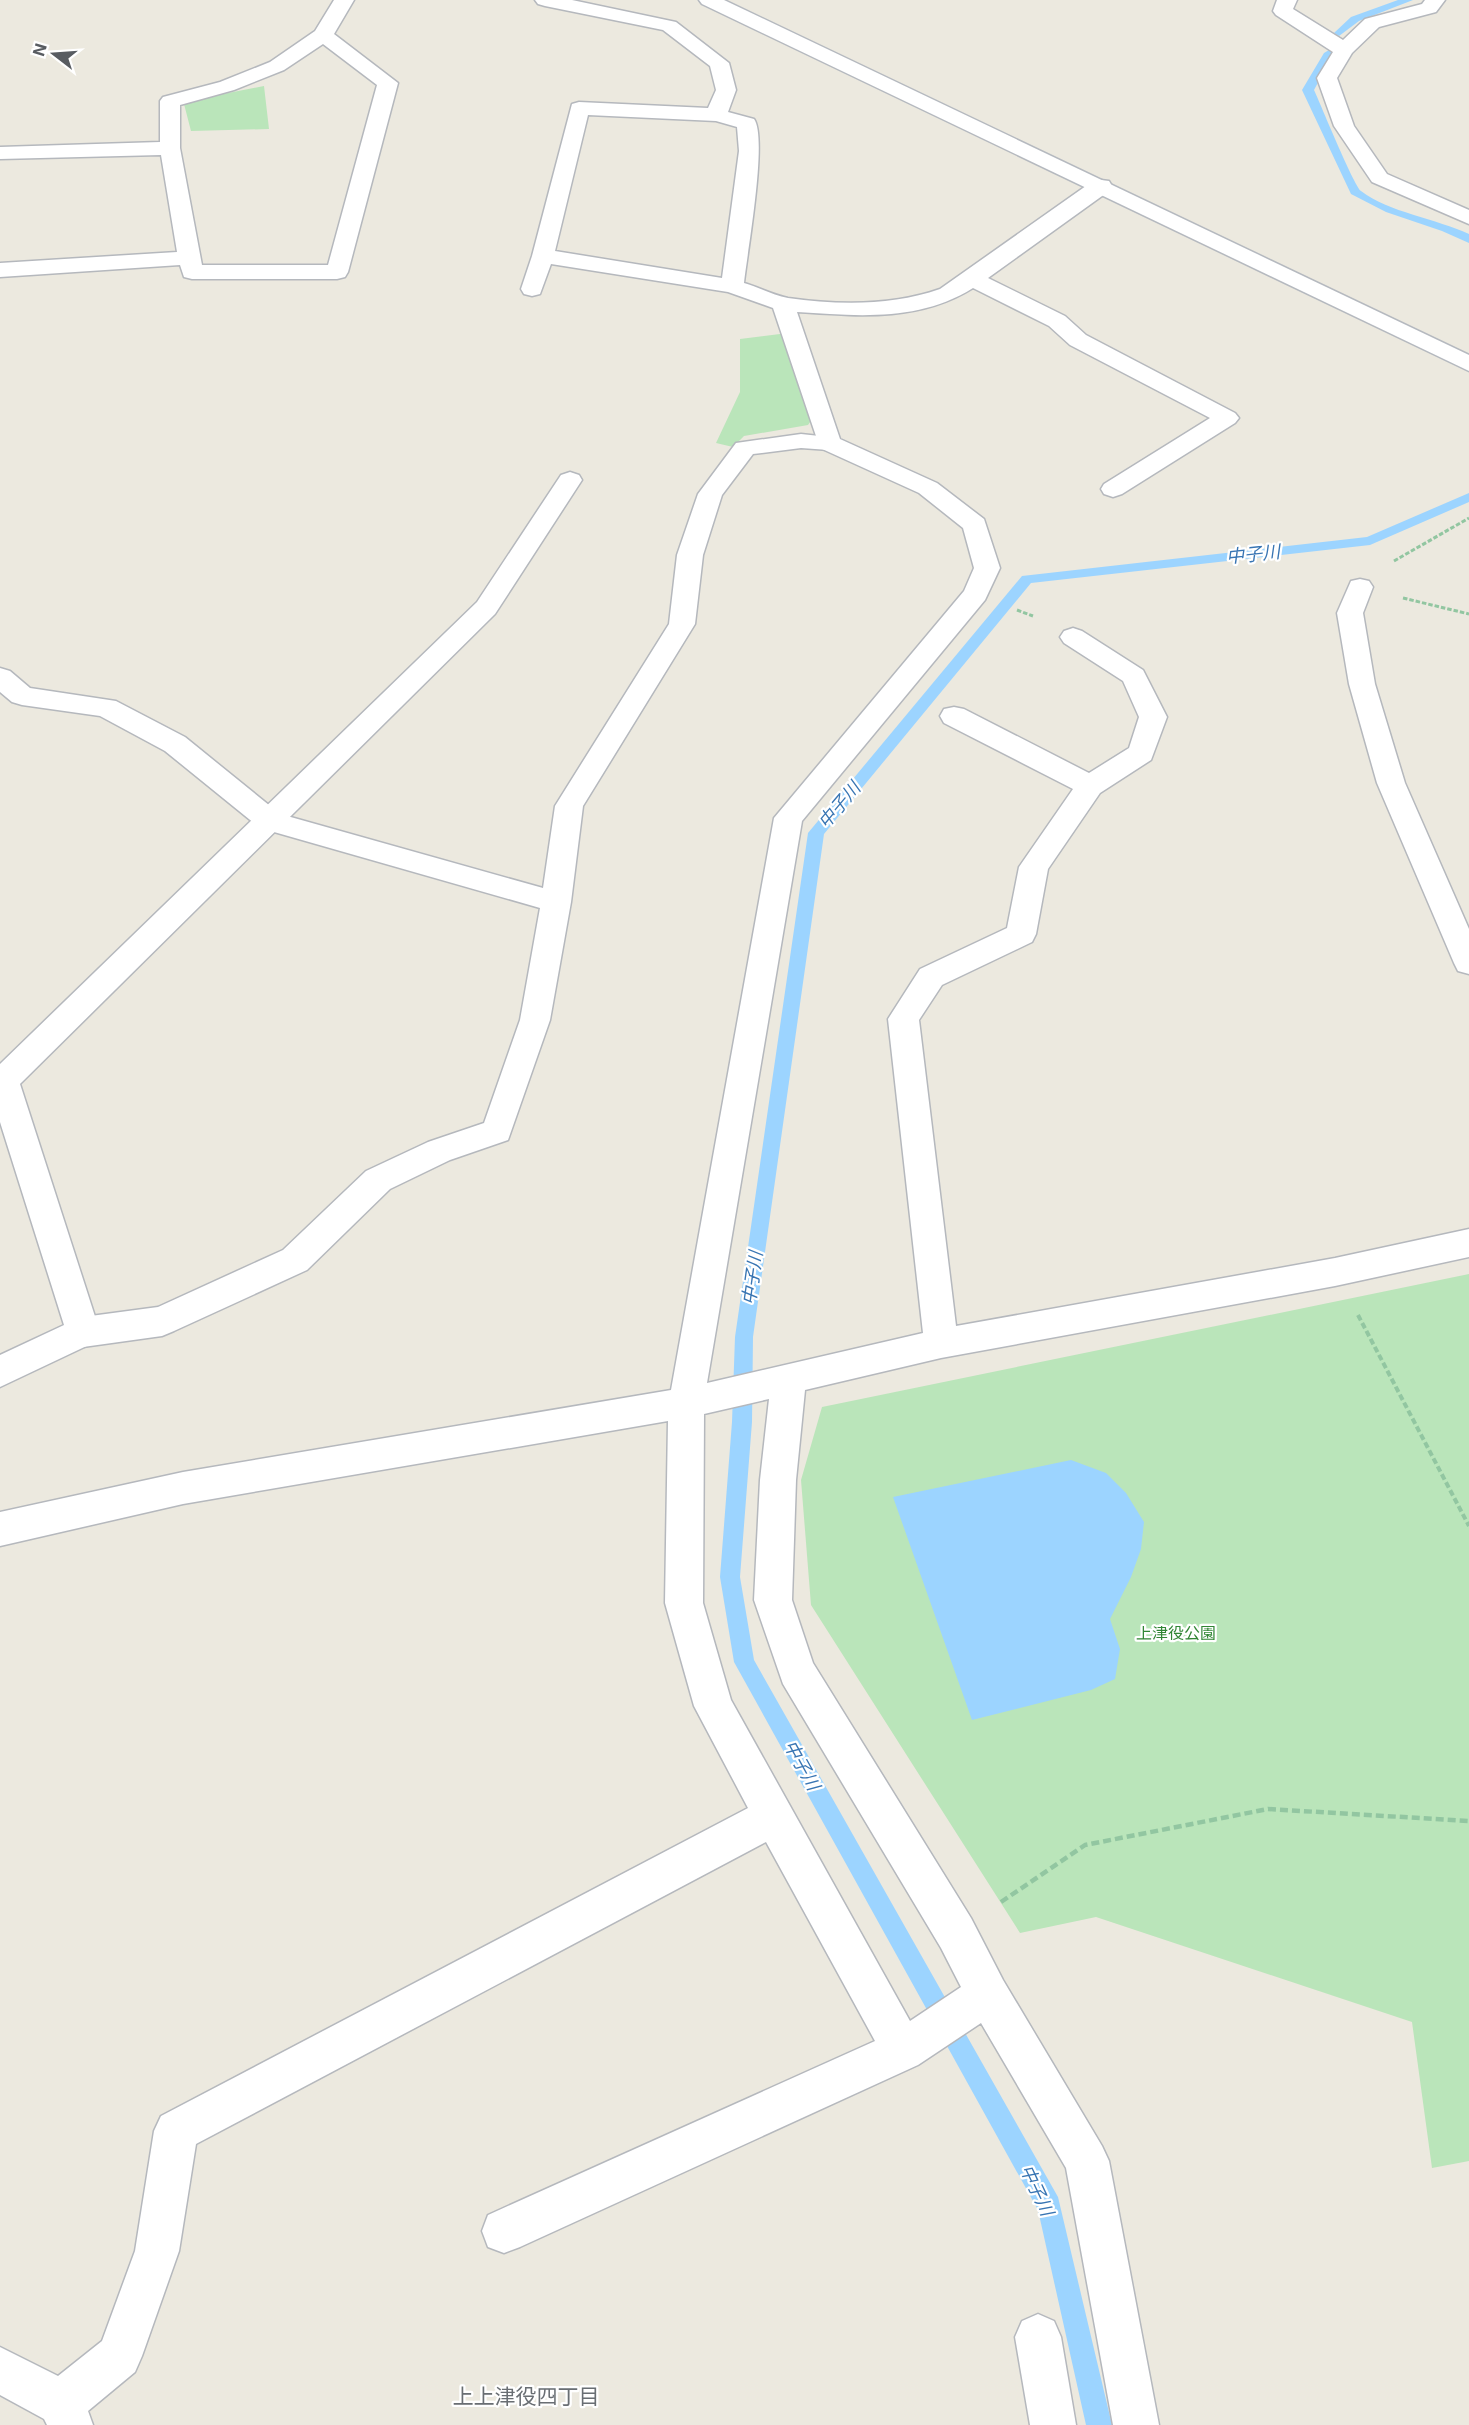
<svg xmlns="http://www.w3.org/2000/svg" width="1469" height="2425" viewBox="0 0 1469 2425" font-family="Inter,'Noto Sans JP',sans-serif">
  <rect width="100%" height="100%" fill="#ece9df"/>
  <path fill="#bae5ba" d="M264,86L269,129L191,131L184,104L223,94Z
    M788,333L817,412L808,425L744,436L733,447L716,443L740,392V339Z
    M1469,1274V2161L1432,2168L1412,2022L1096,1917L1020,1933L811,1605L801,1480L822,1407Z"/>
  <path fill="#9cd4ff" d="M1071,1460L1106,1473L1126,1493L1144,1522L1141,1549L1131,1577L1110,1619L1120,1649L1115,1679L1091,1690L972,1720L893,1497Z"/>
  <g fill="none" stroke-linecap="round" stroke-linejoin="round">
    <path fill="#9cd4ff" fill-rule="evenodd" d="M1398,0H1413L1359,21L1339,36L1334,33L1351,17Z
      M1329,50L1334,53L1314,90C1321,105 1353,184 1361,191C1388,212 1437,219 1469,234V243L1442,231L1386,212L1351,194L1302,90L1324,53Z
      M1469,493V502L1370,545L1031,583L824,834L753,1337L752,1422L740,1577L754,1660L1058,2197L1112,2425H1086L1038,2210L734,1662L720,1577L732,1422L735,1337L808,833L1022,576L1367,537Z"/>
    <g stroke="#b5b8bd" stroke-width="3">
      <path id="lane" d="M801,434L838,438L841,443L838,448L829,450L801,448L753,454L722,495L703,555L695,624L583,806L571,902L550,1020L508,1140L450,1160L390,1189L307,1270L174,1331L162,1336L83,1347L71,1342L66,1332L71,1322L83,1317L158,1307L283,1250L366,1171L428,1142L484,1123L520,1020L540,908L260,828L165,751L100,716L22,705L12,702L0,692V668L10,671L30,688L116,701L185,737L280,814L543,888L555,806L669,624L677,555L698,494L736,443Z"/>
    </g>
    <g stroke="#b5b8bd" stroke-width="3">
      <path id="street" d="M334,0H354L334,34L398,83L348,272L345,277L337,279H192L184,277L180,265L0,277V263L177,252L161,155L0,159V147L160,142V101L163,97L220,82L270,62L315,31ZM323,44L377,85L328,265H202L180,148V105L234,90L284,70Z
        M535,0H572L676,22L729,63L736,90L728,112L754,119C768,138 747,254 744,283C758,287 773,295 788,298C838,305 892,306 940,289L1093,181L1101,180L1109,181L1112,186L1109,191L988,278L1065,316L1086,335L1235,413L1239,418L1235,423L1122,494L1113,497L1104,494L1101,489L1104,484L1210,418L1070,345L1049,326L973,288C919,322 858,316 797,312L840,439L937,483L984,519L1000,568L985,600L802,821L707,1383L923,1333L888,1019L920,969L1007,928L1019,867L1073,789L944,723L940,716L944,709L954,707L964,709L1089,773L1129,748L1139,717L1123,681L1064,643L1060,637L1064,631L1073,628L1082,631L1143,670L1167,717L1151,760L1100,793L1048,869L1036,934L1032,942L942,985L919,1020L956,1326L1335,1258L1469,1229V1257L1335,1286L941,1358L805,1390L796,1480L792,1600L813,1663L971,1918L1003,1980L1102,2146L1109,2161L1159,2425H1113L1066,2168L981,2023L918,2065L520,2247L504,2253L488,2247L482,2231L488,2215L875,2041L766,1842L196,2144L179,2251L142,2356L135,2372L88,2411L93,2425H47L44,2419L0,2395V2347L58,2376L102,2341L135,2251L154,2131L161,2116L748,1808L694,1706L665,1603L668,1421L183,1504L0,1546V1512L183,1472L671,1390L774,818L964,591L974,568L963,528L919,493L820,448L773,308L728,292L551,264L540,294L532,296L524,294L521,289L532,256L572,104L579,102L708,108L716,90L710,66L663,30L545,6L538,4ZM588,115L716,121L737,127L739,151L722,278L555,251ZM769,1399L760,1480L754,1600L783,1684L941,1948L961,1987L910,2021L731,1700L703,1603L704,1414Z
        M1277,0H1297L1293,9L1343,40L1365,19L1422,4L1425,0H1445L1436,12L1379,27L1352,53L1337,78L1354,126L1387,174L1469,210V224L1372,182L1334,126L1317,78L1333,52L1276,15L1273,11Z
        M570,472L579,475L582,480L495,614L20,1084L100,1332L95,1342L0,1387V1355L64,1325L0,1122V1064L477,602L561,475Z
        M1360,579L1369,581L1373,587L1363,613L1375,684L1405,783L1469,929V974L1458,971L1454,963L1377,783L1349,684L1337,613L1351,581Z
        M1038,2314L1054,2321L1061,2337L1076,2425H1030L1015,2337L1022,2321Z"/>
    </g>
    <g stroke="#b5b9bf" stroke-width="3">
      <path id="secondary" d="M699,0H724L1469,355V371L702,4Z"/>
    </g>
    <path stroke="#92c6a1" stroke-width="3" stroke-dasharray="4.5 2" stroke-linecap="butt" d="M1394,561L1469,518
      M1403,598L1469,614
      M1017,610L1033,616"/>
    <path stroke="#92c6a1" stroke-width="4" stroke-dasharray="6 3" stroke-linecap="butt" d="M1358,1315L1469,1526"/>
    <path stroke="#92c6a1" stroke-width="4.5" stroke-dasharray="8 4" stroke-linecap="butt" d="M1001,1902L1085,1845L1268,1809L1469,1821"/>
    <use href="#lane" fill="#fff" fill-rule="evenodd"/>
    <use href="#street" fill="#fff" fill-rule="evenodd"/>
    <use href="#secondary" fill="#fff" fill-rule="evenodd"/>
  </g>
  <g text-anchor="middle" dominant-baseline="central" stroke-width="4.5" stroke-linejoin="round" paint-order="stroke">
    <g font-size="16" fill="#328635" stroke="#fff">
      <text x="1176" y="1633">上津役公園</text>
    </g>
    <g font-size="18" font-style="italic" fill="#3875b3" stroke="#fff">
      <text transform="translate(1253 554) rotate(-6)">中子川</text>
      <text transform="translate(839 805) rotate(-50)">中子川</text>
      <text transform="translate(752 1278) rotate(-82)">中子川</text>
      <text transform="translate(802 1765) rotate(61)">中子川</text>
      <text transform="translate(1037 2190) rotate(65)">中子川</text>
    </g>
    <g font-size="21" fill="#696e73" stroke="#fff">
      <text x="526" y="2396">上上津役四丁目</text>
    </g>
  </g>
  <g transform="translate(54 54) rotate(287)" stroke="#ffffff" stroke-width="4.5" paint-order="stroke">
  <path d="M0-4.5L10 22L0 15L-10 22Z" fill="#585c61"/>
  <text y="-9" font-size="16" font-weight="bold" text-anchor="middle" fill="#585c61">N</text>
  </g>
</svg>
